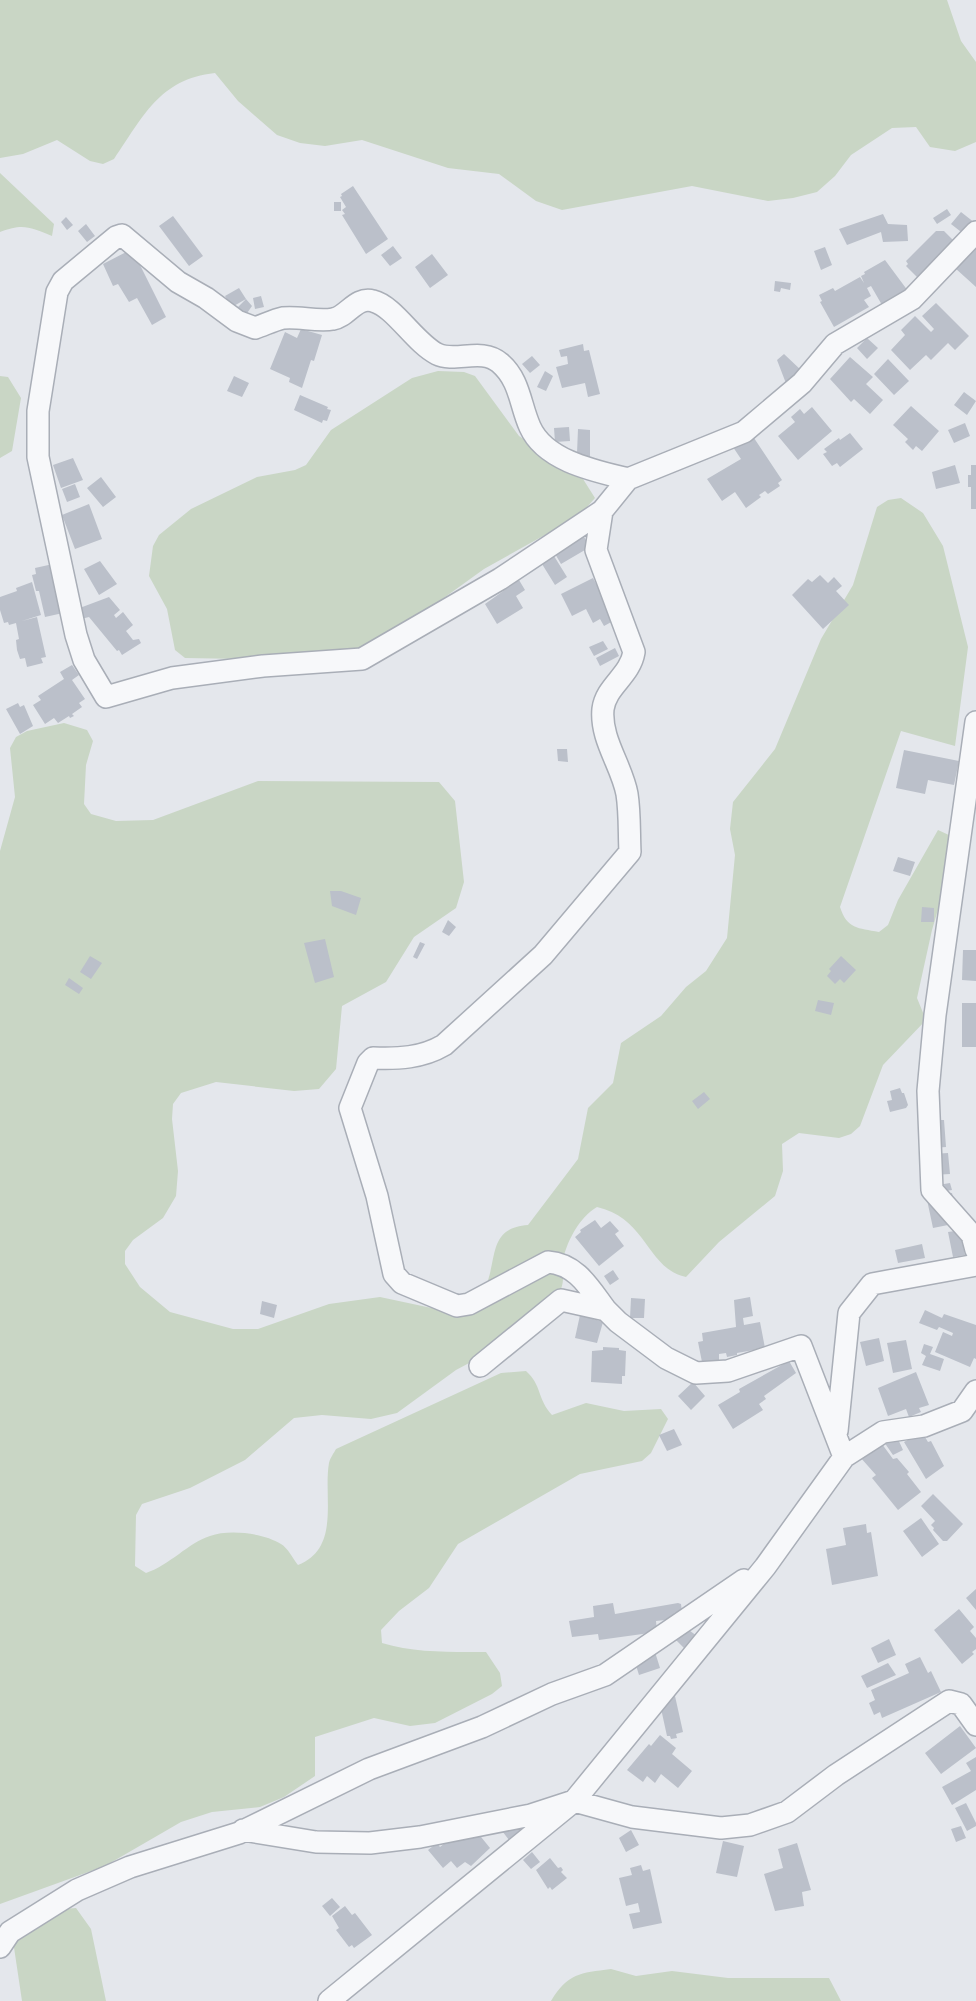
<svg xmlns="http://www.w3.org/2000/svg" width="976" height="2001" viewBox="0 0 976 2001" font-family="'Exo 2',sans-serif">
  <rect width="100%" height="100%" fill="#e4e7ec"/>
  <path fill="#c9d6c5" d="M0,0H947L961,41L976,62V142L955,151L930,147L916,127L892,128L851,155L835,176L817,192L793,198L768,201L692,186L562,210L536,201L499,174L448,168L362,140L325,146L300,143L277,135L238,101L215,73C159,79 143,117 114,159L103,164L90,161L57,140L23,154L0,158Z
    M0,173L54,224L52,236C30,227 23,223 0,232Z
    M438,371L464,372L475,376L519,436L583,479L595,498L579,516L484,569L434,605L398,640L377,653L292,660L185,658L175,650L167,609L149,576L153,546L159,535L191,509L257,477L295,470L306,465L331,430L412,378Z
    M0,376L8,377L21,398L12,451L0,458Z
    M901,498L923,513L943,546L968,647L955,746L901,731L840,907C847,929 858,928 879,932L888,925L898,900L938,830L951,836L956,848L932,930L917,998L926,1020L883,1065L860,1126L851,1134L839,1138L799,1133L782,1144L783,1171L775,1196L719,1242L686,1277C647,1269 647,1218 597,1207C580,1217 568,1239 563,1259C560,1273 567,1277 559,1294L503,1345L456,1370L397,1413L371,1419L322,1415L294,1418L245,1460L190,1488L142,1504L136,1515L135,1566L146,1573C170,1565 188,1543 210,1536C229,1529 264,1533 281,1544C288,1548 293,1559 298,1565C341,1548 323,1497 329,1463C330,1458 334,1453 336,1449L501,1373L526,1371C542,1385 537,1399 552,1415L586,1403L624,1411L661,1409L668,1419L651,1453L642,1461L580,1474L458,1544L429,1588L399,1611L381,1630L382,1643C415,1653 451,1652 486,1652L500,1673L502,1686L492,1694L435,1723L410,1726L374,1718L315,1737V1776L284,1797L260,1807L212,1812L181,1822L105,1866L0,1904V851L15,797L10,748L16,737L27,731L64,723L87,730L93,741L86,765L84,804L91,814L116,821L153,820L258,781L439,782L455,801L464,882L456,908L414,937L386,982L342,1006L336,1069L319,1089L294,1091L216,1082L181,1093L173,1104L172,1119L178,1171L176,1196L163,1218L133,1240L125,1251V1264L140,1287L170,1312L233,1329H258L329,1304L380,1297L455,1313C463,1307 480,1298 485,1288C498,1260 487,1228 528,1225L578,1159L588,1108L613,1083L621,1043L661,1016L686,987L706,971L727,938L735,855L730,829L733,802L775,749L821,639L853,585L877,507L888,500Z
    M76,1908L91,1929L106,2001H22L12,1934L38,1911Z
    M611,1969L636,1976L672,1971L728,1978H829L841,2001H551C568,1973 580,1973 611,1969Z"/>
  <path fill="#bbc0ca" d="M353,186L388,239L366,254L342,215L345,214L342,210L346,207L340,197L342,196L341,194Z
    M334,202H341V211H334Z
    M947,209L951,215L937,224L933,218Z
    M961,212L975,223L965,235L951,224Z
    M883,214L888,224L907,225L908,241L883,242L881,232L847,245L839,229Z
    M173,216L203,256L189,266L159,226Z
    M66,217L73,225L67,230L61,222Z
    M86,224L95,236L87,242L78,231Z
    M936,231H944L958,245L919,279L906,266L908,264L906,261Z
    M976,245V287L955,268Z
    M393,246L402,258L390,266L381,255Z
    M825,247L832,265L821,270L814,251Z
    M132,249L166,317L152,325L137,298L129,302L118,284L113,286L103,264Z
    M432,254L448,275L430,288L415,267Z
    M885,260L908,291L882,305L871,286L867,288L871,296L864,300L869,307L834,327L820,302L822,301L819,295L833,288L835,291L860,277L864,283L861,276L865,274L864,272Z
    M775,281L791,283L790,290L781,288L780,292L774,291Z
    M239,288L246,299L232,307L225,296Z
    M261,296L264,307L255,309L253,298Z
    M246,299L252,306L245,316L237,308Z
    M936,303L969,336L955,350L948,343L931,360L926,355L910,370L891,350L905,335L901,330L915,316L931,332L934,329L922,316Z
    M301,329L322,335L314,361L311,360L302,388L289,382L290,378L270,369L285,332L297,338Z
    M867,338L878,348L867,359L857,348Z
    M583,344L584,351L589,350L600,394L588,397L585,383L562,388L556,367L568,364L567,356L561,357L559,350Z
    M784,354L802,371L787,386L777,360Z
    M532,356L540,365L530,373L522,364Z
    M850,357L873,377L866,384L883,400L870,414L854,399L851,402L830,379Z
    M888,359L909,381L894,395L874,374Z
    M545,371L553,376L546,391L537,387Z
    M234,376L249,383L242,397L227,391Z
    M964,392L976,401L967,415L954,405Z
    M300,395L328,407L327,409L331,410L327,421L323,420L322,423L294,410Z
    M911,406L939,431L922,451L916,446L913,450L905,442L908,439L893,425Z
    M812,407L832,431L798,460L778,436L795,422L791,417L800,409L804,414Z
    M965,423L970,436L954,443L948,430Z
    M569,427L570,441L555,442L554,428Z
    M578,429L590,430V458H581V453H577Z
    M850,433L863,449L840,467L837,463L832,466L823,454L827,452L824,449L839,438L840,440Z
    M752,435L782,480L778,483L780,486L768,494L765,491L759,495L761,497L746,508L735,492L722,501L707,479L741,459L733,447Z
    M73,458L83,480L61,488L53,465Z
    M955,465L960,483L936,489L932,472Z
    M971,465H976V509H971V487H968V475H971Z
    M101,477L116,497L103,507L87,488Z
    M75,484L80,497L67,502L62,489Z
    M89,504L102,539L75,549L62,515Z
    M583,535L590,547L561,564L554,552Z
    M554,556L567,577L555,585L542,564Z
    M100,561L117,584L99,595L84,569Z
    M53,564L63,613L45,617L39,591H36L32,575L36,574L35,568Z
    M820,575L828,583L834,577L842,586L836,591L849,605L823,629L792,595L808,579L812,582Z
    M593,578L615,620L604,626L600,619L593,623L586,609L572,616L561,594Z
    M519,580L525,590L516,596L523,608L497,624L485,604Z
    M32,582L41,615L22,621L37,617L46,657L41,658L43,663L27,667L25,658L20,659L17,650L16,640L19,639L16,623L9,625L8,622L4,623L0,610V597L17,591L16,588Z
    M109,597L120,610L114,615L116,618L123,612L133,625L126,631L133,640L139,639L141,643L122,655L119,650L117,651L89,617L81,619L77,609Z
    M603,641L608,649L594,656L589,647Z
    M615,648L619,656L600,666L596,658Z
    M72,665L79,675L72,680L85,699L79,703L82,707L72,714L74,716L70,718L69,716L58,723L54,718L45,724L33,705L41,700L38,696L64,679L60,672Z
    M18,703L20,707L24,705L33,726L20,734L6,709Z
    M557,749H567L568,762L558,761Z
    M904,750L959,761L954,785L928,780L925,794L896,788Z
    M898,857L915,862L910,876L893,871Z
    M330,891H341L361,898L356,915L332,906Z
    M922,907L934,908V922H921Z
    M448,920L456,927L449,936L442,932Z
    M325,939L334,977L315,983L304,943Z
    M420,942L425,944L417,959L413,957Z
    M963,950H976V981L962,980Z
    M90,956L102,963L91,979L80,972Z
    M841,956L856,970L844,983L840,979L835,984L827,976L831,971L829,969Z
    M69,978L83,988L79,994L65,985Z
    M818,1000L834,1003L831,1015L815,1011Z
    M962,1003H976V1047H962Z
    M900,1088L902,1093H904L908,1105L906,1108L890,1112L887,1101L892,1100L890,1091Z
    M704,1092L710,1099L698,1109L692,1101Z
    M931,1120H944L946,1147L932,1148V1154L948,1153L950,1174L933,1175Z
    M923,1181L938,1185L950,1183L952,1190L940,1192V1195L952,1193L965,1255L953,1257L948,1232L955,1231L953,1224L933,1228Z
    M595,1220L601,1228L610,1221L619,1231L615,1234L624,1246L599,1266L575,1237L581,1232L580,1230Z
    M922,1244L925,1258L898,1263L895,1250Z
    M613,1270L619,1279L610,1285L604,1276Z
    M750,1297L753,1316L743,1318L744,1325L760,1322L765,1348L737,1353V1355L727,1357L726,1353L719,1354V1363L708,1365L707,1361L702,1362L698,1342L703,1341L702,1333L736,1327L734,1300Z
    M631,1298L645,1299L644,1318H630Z
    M262,1301L277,1305L274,1318L260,1314Z
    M925,1310L942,1318L944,1314L976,1325V1359L974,1358L970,1367L935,1352L943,1332L952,1336L953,1333L939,1327L937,1330L919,1323Z
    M580,1315L603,1322L597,1343L575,1338Z
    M879,1338L884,1361L866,1366L860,1342Z
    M906,1340L912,1369L893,1373L887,1343Z
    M924,1344L933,1347L930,1354L944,1359L940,1371L922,1365L926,1356L921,1353Z
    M603,1347L619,1348V1350L626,1351L625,1376H622V1384L591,1382L592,1351L603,1350Z
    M789,1361L796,1373L764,1396L766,1399L759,1404L763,1410L733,1429L718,1405L740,1392L739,1389Z
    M916,1372L929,1405L919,1408L921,1412L909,1417L906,1409L888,1416L878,1388Z
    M693,1382L705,1396L691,1410L678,1396Z
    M674,1429L682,1445L667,1451L659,1435Z
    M922,1432L928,1442L931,1441L944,1466L926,1479L904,1442Z
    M897,1437L903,1450L893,1455L884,1442Z
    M879,1440L893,1459L897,1458L909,1472L907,1474L921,1492L898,1510L872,1478L876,1475L860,1457Z
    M933,1494L963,1524L947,1541H943L933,1530L934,1528L931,1525L935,1521L921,1506Z
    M921,1518L939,1544L922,1557L903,1531Z
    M866,1524L867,1533L871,1532L878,1576L832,1585L826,1549L846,1545L843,1528Z
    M976,1589V1610L966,1598Z
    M613,1603L615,1614L678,1603L681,1604L682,1612L674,1613L675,1619L656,1621L657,1632L599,1640L598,1634L572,1637L569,1621L594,1617L593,1606Z
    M959,1609L974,1627L970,1631L976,1638V1649L972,1652L974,1654L962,1664L934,1630Z
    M686,1628L697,1636L686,1650L676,1640Z
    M889,1639L896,1655L878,1663L871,1648Z
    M655,1652L660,1668L639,1675L634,1659Z
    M920,1657L928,1673L931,1671L941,1692L882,1718L880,1712L874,1715L869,1703L875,1700L871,1690L909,1673L905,1664Z
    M888,1663L896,1675L867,1688L861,1676Z
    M675,1696L683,1732L676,1734L677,1738L671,1739L670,1736H667L660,1704L666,1698Z
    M960,1726L976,1748L941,1774L925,1753Z
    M660,1735L676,1748L672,1754L692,1771L678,1788L661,1774L655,1783L647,1776L643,1782L627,1770L649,1744L651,1746Z
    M976,1757V1790L952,1805L942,1787L971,1771L966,1763Z
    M966,1803L976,1823V1826L967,1831L955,1808Z
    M496,1823L526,1827L509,1840Z
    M961,1826L966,1838L956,1842L951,1829Z
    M463,1828L477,1832L490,1848L471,1866L465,1862L457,1868L451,1861L443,1868L428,1850L437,1843L440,1847Z
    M631,1830L639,1845L626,1852L619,1838Z
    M723,1841L744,1846L737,1877L716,1873Z
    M797,1843L811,1890L802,1892L804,1906L775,1911L764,1874L783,1868L778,1849Z
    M532,1852L540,1862L531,1869L523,1860Z
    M550,1858L558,1868L561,1867L563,1870L561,1872L567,1878L552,1890L550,1887L548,1889L536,1870Z
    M641,1865L643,1871L650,1869L662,1923L633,1929L629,1914L640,1912L638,1903L626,1906L619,1878L632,1875L630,1868Z
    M332,1898L340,1907L330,1916L322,1906Z
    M345,1906L352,1915L355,1913L372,1935L354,1948L352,1945L349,1947L336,1930L339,1928L332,1916Z"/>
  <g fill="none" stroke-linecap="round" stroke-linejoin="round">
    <g stroke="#a9aeb7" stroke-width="24">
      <path id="minor" d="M628,479C595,471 545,461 530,427C520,405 520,380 500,363C482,347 455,363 437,354C415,343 394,306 373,301C356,296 347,317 333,319C317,322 299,316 283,318C274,320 264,325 255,328L237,321L206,298L178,282L122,235L116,237L63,281L57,292L38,411V457L76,635L84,660L106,697L172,678L263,666L362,659L500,579L602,511L628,479L744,432L802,383L835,344L912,299L976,232
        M602,511L596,550L634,652C630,676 606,686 603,709C600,739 622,766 627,794C630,813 629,833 630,852L543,955L444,1045C422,1058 398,1059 373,1058L368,1063L350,1108L377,1196L394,1274L402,1283L457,1306L469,1304L548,1262C577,1264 590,1289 606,1310
        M976,722L935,1015L928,1091L932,1190L972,1235L976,1250
        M480,1366L561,1300L606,1310L618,1322L666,1358L696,1373L728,1371L801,1346L844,1457
        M837,1431L849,1313L872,1284L976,1265
        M243,1830L316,1842L370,1843L420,1837L531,1815L574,1801L632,1817L721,1828L750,1825L787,1812L836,1775L949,1701L961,1704L976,1725
        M0,1947L10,1932L77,1890L130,1867L239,1833L369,1769L482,1727L552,1694L605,1675L744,1580
        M329,2001L574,1801L765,1567L844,1457L883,1432L924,1426L962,1411L976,1391"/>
    </g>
    <use href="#minor" stroke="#f7f8fa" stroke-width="21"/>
  </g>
</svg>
